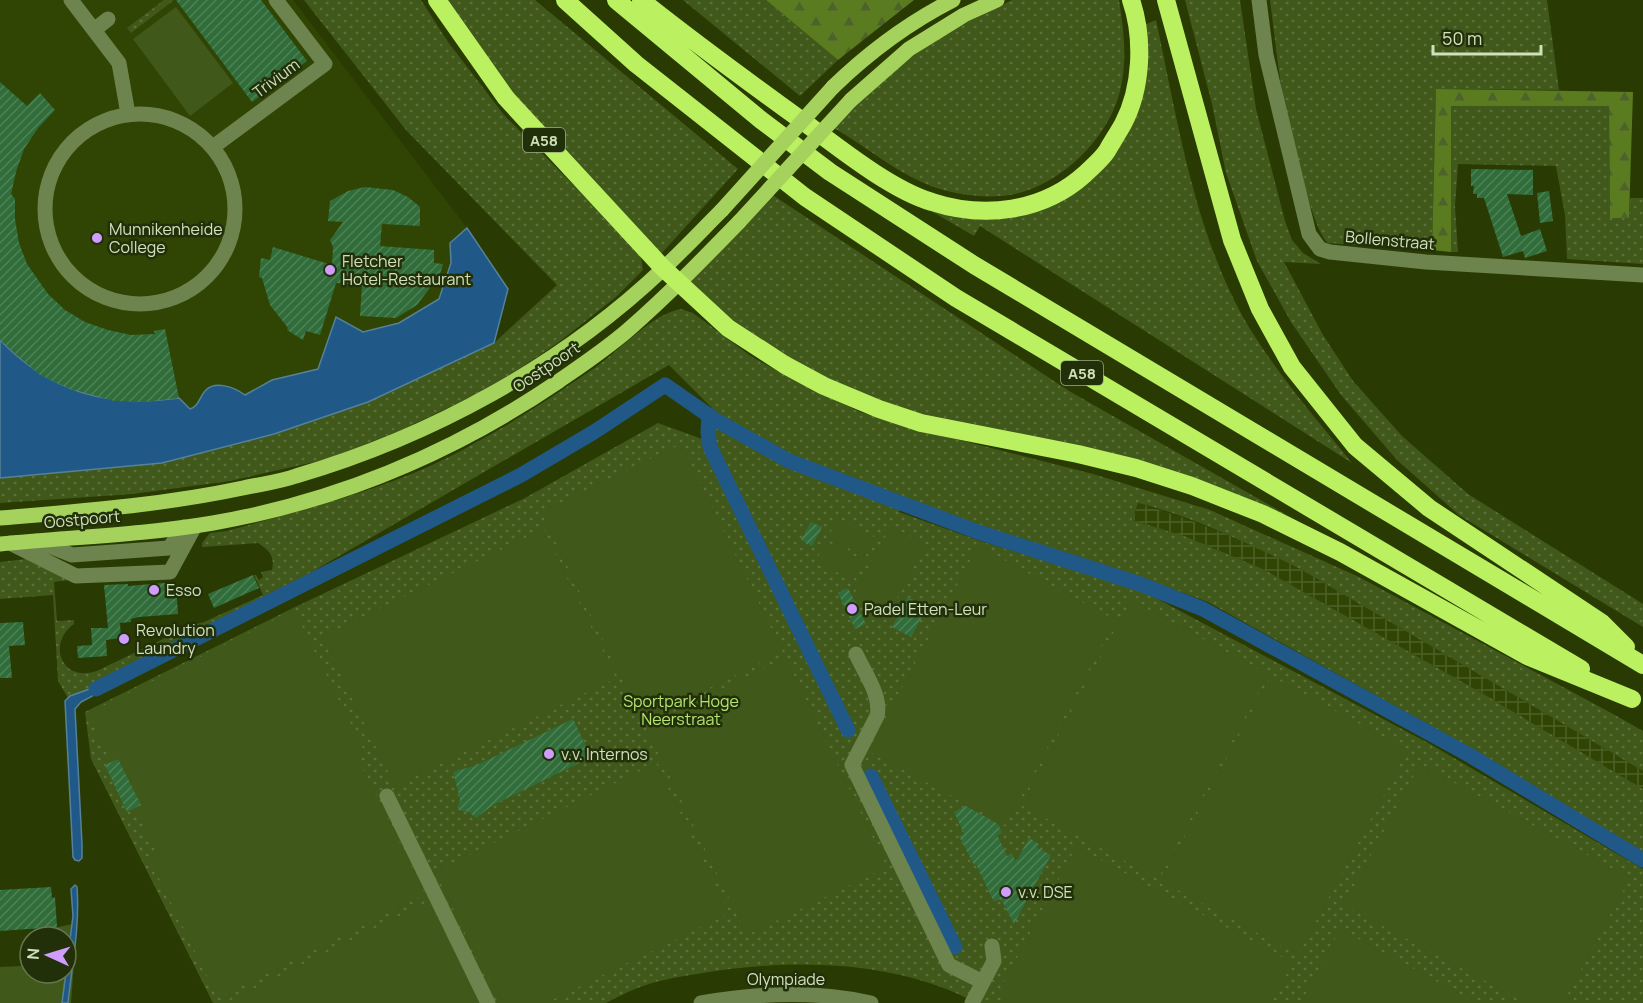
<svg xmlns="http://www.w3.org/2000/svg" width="1643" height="1003" viewBox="0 0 1643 1003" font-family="Manrope,sans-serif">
  <defs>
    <pattern id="industrial-grid" width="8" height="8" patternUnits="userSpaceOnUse" patternTransform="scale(1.5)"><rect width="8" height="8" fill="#304503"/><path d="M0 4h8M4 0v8" fill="none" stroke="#4d6026"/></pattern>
    <pattern id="grass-dots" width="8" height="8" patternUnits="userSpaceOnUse" patternTransform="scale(1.5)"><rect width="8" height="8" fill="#41581b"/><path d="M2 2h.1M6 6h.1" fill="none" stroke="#5b703a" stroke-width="1.8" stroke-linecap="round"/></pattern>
    <pattern id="forest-firs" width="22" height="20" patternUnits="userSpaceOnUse" patternTransform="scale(1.5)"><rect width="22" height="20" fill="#5b7b21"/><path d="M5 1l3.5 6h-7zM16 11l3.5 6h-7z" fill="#4e622b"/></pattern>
    <pattern id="building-hatch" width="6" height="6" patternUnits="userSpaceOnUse" patternTransform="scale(1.5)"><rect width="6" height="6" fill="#306d3a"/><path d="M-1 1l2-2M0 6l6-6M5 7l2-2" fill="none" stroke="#4d8255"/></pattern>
  </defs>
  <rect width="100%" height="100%" fill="#293b02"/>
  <path fill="#304503" d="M0,0H293L467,228L508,289L201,428L0,443Z"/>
  <path fill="url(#industrial-grid)" d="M1138,503L1184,518L1244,541L1302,570L1643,771V789L1480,692L1263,569L1184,536L1132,520Z"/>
  <path fill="url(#grass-dots)" d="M164,0H174L131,33L127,28Z
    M304,0H421L448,42L504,115L640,252L643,270L616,297L559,342L494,386L399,431L328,459L230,481L133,494L0,503V478L162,463L274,434L368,402L494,343L557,285L406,130Z
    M447,0H535L738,169L660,255L530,117Z
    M683,0H766L838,60L800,96Z
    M1012,0H1119C1124,32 1128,62 1119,95C1106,141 1058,187 1010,195C989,198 967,196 947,191C903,180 870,148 832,127L900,65L946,33Z
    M1185,0H1240L1256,109L1285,221L1292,240L1303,253L1321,264L1284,262L1323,335L1353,381L1402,436L1468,494L1643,604V627L1459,515L1397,460L1341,395L1291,322L1257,261L1226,173L1212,104Z
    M1270,0H1547L1559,90L1436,89L1432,250L1328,243C1312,231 1286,116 1282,91C1277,61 1274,30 1270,0Z
    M1156,20C1178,122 1195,238 1250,329C1280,377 1317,420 1352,463L980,226L974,236L914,201L1015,215L1115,149L1144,25Z
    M1451,106H1609L1610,217L1629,218L1630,198H1643V264L1567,259L1565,215L1556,166L1458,164L1455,206L1458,252H1451Z
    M771,194L1069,391L1338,544L1277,516L899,411L790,361L718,310L689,282Z
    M681,309L693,313L752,357L787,376L860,412L917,429L1093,474L1210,510L1359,577L1613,714L1643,731V771L1302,570C1249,544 1195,517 1138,503L1132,520L1184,536L1263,569L1480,692L1643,789V852L1461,743L1208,602L1137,576L981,526L777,451L720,416L669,365L265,599L96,684L71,703L58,681L53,595L0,599V562L26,559L69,580L54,582L57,621L74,620V624C46,643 62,685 99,670L192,625L204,622L263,595L254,575H256L259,580L263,577L261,572L272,570C275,556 269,550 258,543L202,547V543L210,533L227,531C287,514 348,499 406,476C438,464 470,446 500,429C533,410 565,388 596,367C620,350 652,314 681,309Z
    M658,423L713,443L712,429L715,423H720L774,458L902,505L899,512L980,541L1137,588L1430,744L1643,869V1003H976C896,959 785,958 697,974C676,977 654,981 635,989C625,993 615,998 606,1003H213L91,759L85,712L293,608L525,498Z"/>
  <path fill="url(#forest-firs)" d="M766,0H914L838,60Z
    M1436,89L1633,92L1629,218H1610L1609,106H1451V252L1432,250Z"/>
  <path fill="#41581b" d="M176,7L233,83L190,116L133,39Z
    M681,444L783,652L642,721L541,512Z
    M838,518L876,538L865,557L828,537Z
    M891,526L925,545L888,615L853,596Z
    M543,529L616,678L395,786L322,637Z
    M826,541L863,561L853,581L816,561Z
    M978,546L1115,620L1006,825L868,751Z
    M1131,600L1268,674L1158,879L1021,805Z
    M294,610L364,750L356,755L425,894L218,998L149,858L157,854L87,714Z
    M786,658L887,867L747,935L645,726Z
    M1271,676L1408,750L1298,955L1161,881Z
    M656,763L729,913L546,1003H499L435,872Z
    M1420,764L1630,878L1563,1003H1526L1344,905Z
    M1076,847L1293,963L1271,1003H1012L997,995Z
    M429,901L480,1003H225Z
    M77,923L71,1003H0V967L21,966L22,957H30V973H66V937H50L49,929Z
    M1340,929L1473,1001L1472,1003H1301Z"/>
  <path fill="#205988" stroke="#558298" stroke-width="1.5" d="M467,228L508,289L494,343L368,402L274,434L162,463L0,478V340C50,392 107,408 179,398L190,409C199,406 199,398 205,391C215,380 234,387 245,395L272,380L318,369L336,317L363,332L399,323L439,299L451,263L450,243Z
    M95,687L98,693L81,702L75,709L82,844V858L79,861L75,860L73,857L65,701L70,696Z
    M75,885L77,887C80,926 72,965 68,1003H62L73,916L71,889Z"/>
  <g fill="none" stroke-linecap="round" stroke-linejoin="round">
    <path stroke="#205988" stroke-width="15" d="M709,415L708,432L710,447L848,730
      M96,689L521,475L594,432L665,385L714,419L789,461L978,532L1140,584L1203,609L1471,756L1643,860
      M871,776L955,947"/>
  </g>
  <path fill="url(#building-hatch)" d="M176,0H261L307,61L252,102Z
    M0,82L27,106L40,93L55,110L38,128L24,149L16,172L11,194L15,199V219L19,243L27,264L48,294L65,310L85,322L108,330L131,335L155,334L154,331L165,329L179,398L144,402L114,401L75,390V391L40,375L0,340Z
    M1471,169L1533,170V195L1507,194L1521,236L1540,229L1547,251L1525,258L1523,251L1503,257L1484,198H1477V194H1473L1474,186H1471Z
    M365,187L393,190L408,197L420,207V226L382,224L380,246L434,250V263L443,264L438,281H435L417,305L396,318L360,316L362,285L336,283L320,335L306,331L303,340L287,330L288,328L270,305L262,278L259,277L261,258L270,260L273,247L332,265L333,247L330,240L343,222L328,221L330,201L348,191Z
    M1549,191L1553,221L1540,223L1537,193Z
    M811,522L822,527L812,546L801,540Z
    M253,575L259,588L214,608L208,594Z
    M176,582L178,614L139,617L131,619V622L120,623L121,638L106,640L107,656L78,658L77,646L92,645L91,628H108L104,585L128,584V586Z
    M848,588L866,624L855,629L838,593Z
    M908,597L927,608L911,637L892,627Z
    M23,622L25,645L9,646L12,678H0V623Z
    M573,719L591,757L493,805L476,818L469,812L458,810L460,799L453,772L477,765Z
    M118,759L141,805L127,812L105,765Z
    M966,806L998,824L1002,833L997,835L1007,856L1012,854L1016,862L1029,838L1039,844L1037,848L1051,855L1014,924L1002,901L999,899L994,902L976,864L974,865L959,836L964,834L963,831L954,812Z
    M51,887L52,898L55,897L57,927L0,931V890Z"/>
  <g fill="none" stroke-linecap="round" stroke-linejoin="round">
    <path stroke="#6d844e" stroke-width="15" d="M71,0L119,63L128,114
      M1259,0L1266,55L1309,234L1320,249L1330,252L1426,262L1643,275
      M94,30L108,19
      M45 209a95 95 0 1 1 190 0a95 95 0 1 1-190 0Z
      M213,147L325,64L276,0
      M37,541L72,555L169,548L184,527
      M10,543L76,576L170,572L195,526
      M856,654C864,672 882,696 877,716L852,765L949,965L983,982
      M387,796L488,1003
      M701,1003C757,993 815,990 871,1003
      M972,1003L994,961L992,946"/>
    <path stroke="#a5d25d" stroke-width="15" d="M833,87C868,53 910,22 953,0
      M851,100L909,49L964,15L997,0
      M0,518C82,511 163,505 243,488C261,484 279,482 296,476C432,436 562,365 664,268C684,249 703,229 722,210
      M0,544C71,537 143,535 213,523C339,501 453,453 559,381C582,365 606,349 628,330C667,296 703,259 739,222"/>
    <path stroke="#bbf161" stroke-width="18" d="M437,0L506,98L662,267L728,328L785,365L824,386L879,409L921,423L1078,454L1136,468L1192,486L1263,514L1340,552L1527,656L1632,699
      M565,0L636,64L805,197L956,298L1581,669
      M616,0L761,120L830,172L974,265L1643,665
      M641,0C697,45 754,86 812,128C844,152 894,191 932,202C984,219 1043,212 1085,174C1092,167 1101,160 1107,151C1112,142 1118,133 1123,124C1142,88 1144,38 1131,0
      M1166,0L1232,240L1260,309L1292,367L1355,446L1429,508L1602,623L1626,647"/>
    <path stroke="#a5d25d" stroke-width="15" d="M722,210L833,87
      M739,222L851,100"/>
  </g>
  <g fill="#d09dff" stroke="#22300a" stroke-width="2">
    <circle cx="97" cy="238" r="6"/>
    <circle cx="330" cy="270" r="6"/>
    <circle cx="154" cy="590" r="6"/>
    <circle cx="852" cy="609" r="6"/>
    <circle cx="124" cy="639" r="6"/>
    <circle cx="549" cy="754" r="6"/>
    <circle cx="1006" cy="892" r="6"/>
  </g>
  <g text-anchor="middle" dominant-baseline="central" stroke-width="5" stroke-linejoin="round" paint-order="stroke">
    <g fill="#22300a" stroke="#9cab87" stroke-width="1.5">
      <rect x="523" y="128" width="42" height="24" rx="4.5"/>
      <rect x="1061" y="361" width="42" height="24" rx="4.5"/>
    </g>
    <g font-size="15" font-weight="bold" fill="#d0e0bc">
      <text x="544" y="140">A58</text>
      <text x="1082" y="373">A58</text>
    </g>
    <g font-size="16" fill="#d0e0bc" stroke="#22300a">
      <text transform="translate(276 78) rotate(-37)">Trivium</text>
      <text transform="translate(1390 240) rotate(5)">Bollenstraat</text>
      <text transform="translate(546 367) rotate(-34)">Oostpoort</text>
      <text transform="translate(82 519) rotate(-5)">Oostpoort</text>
      <text x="786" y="979">Olympiade</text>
    </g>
    <g font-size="16" fill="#d0e0bc" stroke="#22300a" text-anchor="start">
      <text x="109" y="229">Munnikenheide<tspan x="109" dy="18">College</tspan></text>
      <text x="342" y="261">Fletcher<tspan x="342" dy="18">Hotel-Restaurant</tspan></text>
      <text x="166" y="590">Esso</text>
      <text x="864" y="609">Padel Etten-Leur</text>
      <text x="136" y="630">Revolution<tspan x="136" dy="18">Laundry</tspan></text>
      <text x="561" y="754">v.v. Internos</text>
      <text x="1018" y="892">v.v. DSE</text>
    </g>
    <g font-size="16" fill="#b6e371" stroke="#22300a">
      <text x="681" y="701">Sportpark Hoge<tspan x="681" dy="18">Neerstraat</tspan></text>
    </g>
  </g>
  <g transform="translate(48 955) rotate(274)"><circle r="28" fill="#22300a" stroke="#687651" stroke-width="1.5"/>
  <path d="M0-4.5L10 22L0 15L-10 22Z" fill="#d09dff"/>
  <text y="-9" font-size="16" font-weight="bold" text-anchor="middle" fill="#d0e0bc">N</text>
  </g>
  <path d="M1433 45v9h108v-9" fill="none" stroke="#d0e0bc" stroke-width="3"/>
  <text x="1442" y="45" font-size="18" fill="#d0e0bc" stroke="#22300a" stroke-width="4.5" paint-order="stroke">50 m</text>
</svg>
